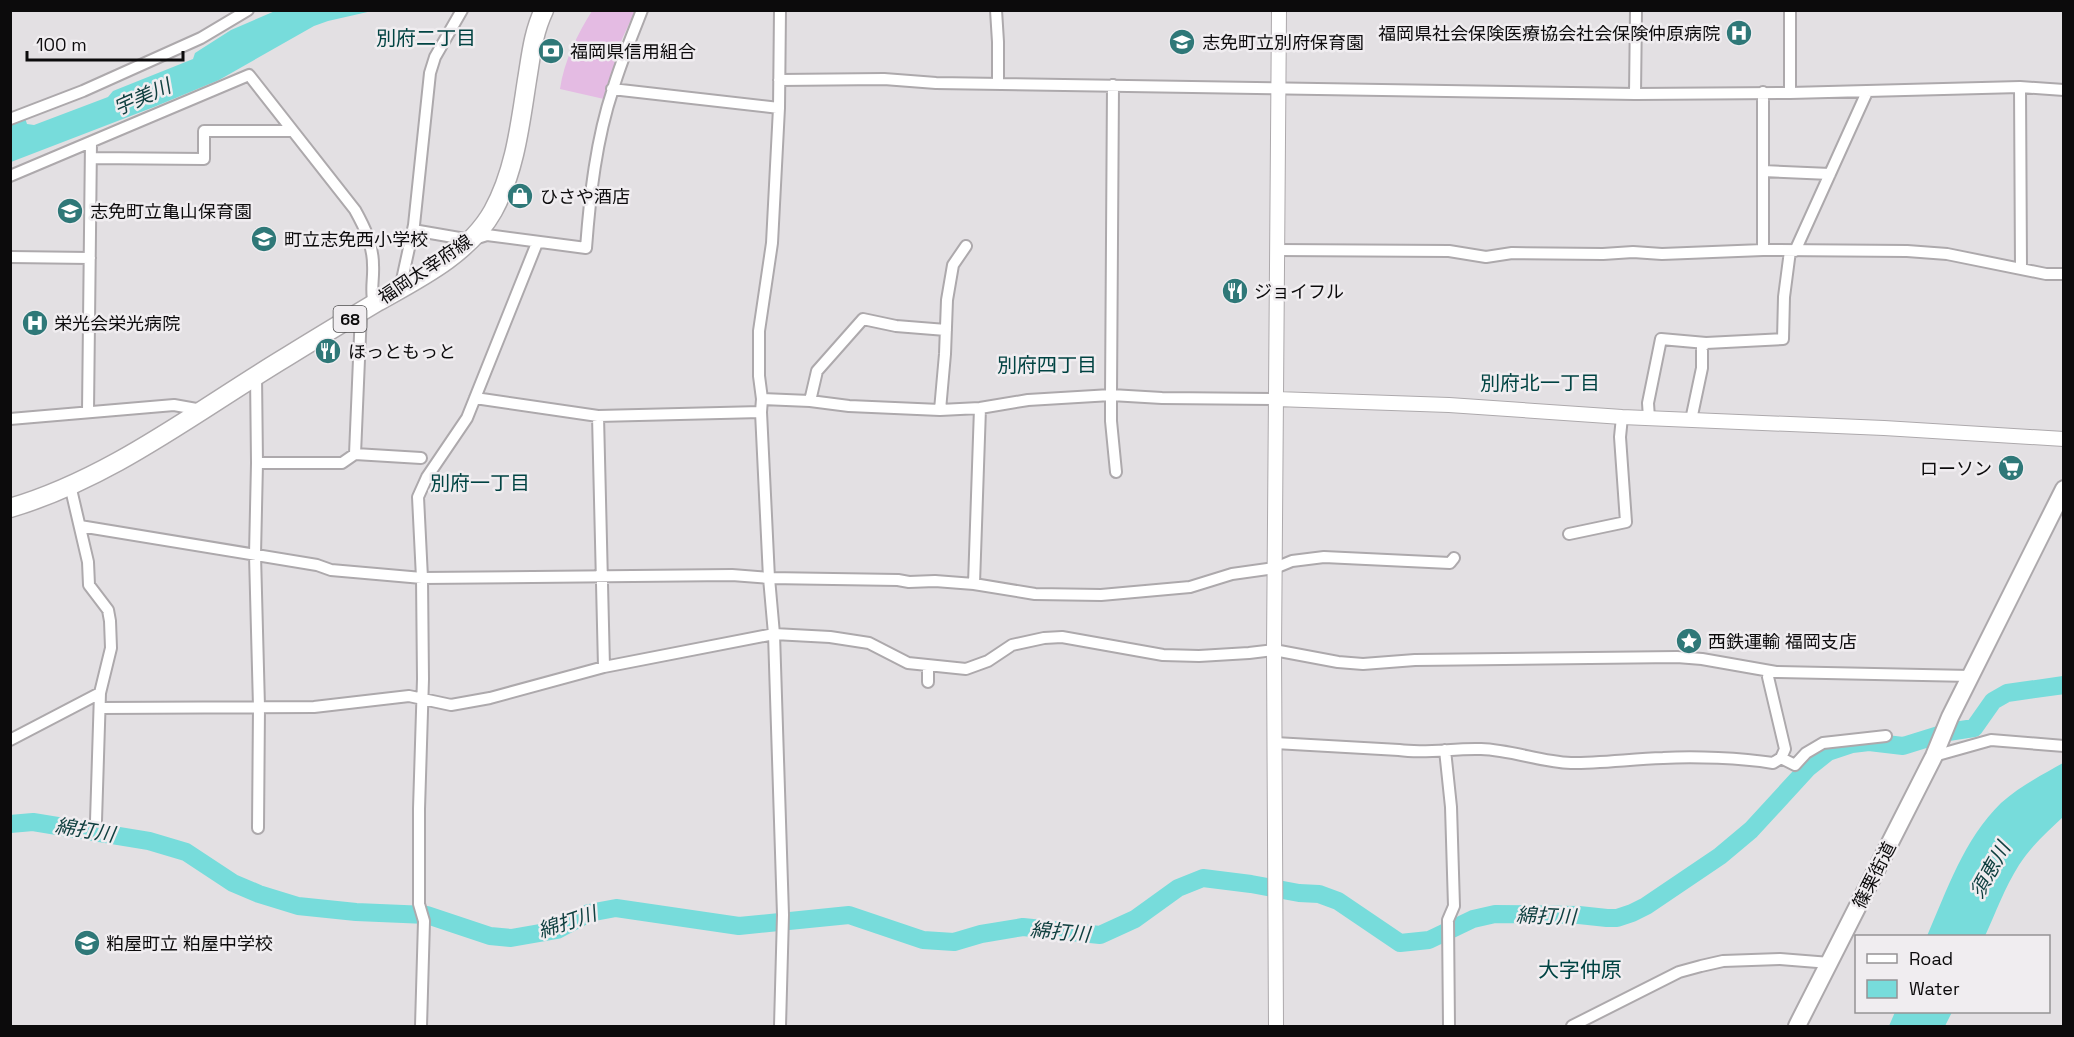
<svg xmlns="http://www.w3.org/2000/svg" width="2074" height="1037" viewBox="0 0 2074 1037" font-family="'Space Grotesk','Noto Sans JP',sans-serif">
  <rect width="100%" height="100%" fill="#e3e0e3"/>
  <path fill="#e4bbe3" d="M592,11H635L622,39L604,99L560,89C564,61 578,33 592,11Z"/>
  <path fill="#77dcdb" d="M275,11H372L328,21L314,26L219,80L154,107L11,162V124L25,118L27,124L34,125L108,97L113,91L193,59L195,53L231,30Z
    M2063,763V817C2048,831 2031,846 2019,865C2005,887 1996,912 1985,936H1927C1947,890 1964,839 2001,803C2020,786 2042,775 2063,763Z
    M1895,1012H1952L1945,1026H1889Z"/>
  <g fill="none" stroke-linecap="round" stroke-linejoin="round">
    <path stroke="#77dcdb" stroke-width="18" d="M10,824L33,822L149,841L186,852L233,883L259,894L298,906L356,912L427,915L490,936L511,938L557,930L589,913L616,908L739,926L849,915L923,940L954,942L981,934L1023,927L1100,935L1135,919L1178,888L1203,878L1251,884L1299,893L1319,894L1338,901L1400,943L1429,940L1473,919L1495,914L1579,915L1607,918H1617L1632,913L1646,906L1720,856L1751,830L1808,768L1828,752L1852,744L1869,742L1903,746L1948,732L1974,728L1993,701L2007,693L2064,685"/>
    <g stroke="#ada9ac" stroke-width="14">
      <path id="minor" d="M996,10L998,42V84
        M779,80L884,79L936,83L1635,94L1790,93L2020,87L2064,90
        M1113,85L1111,395V421L1116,472
        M2020,87L2021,268
        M612,89L779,108
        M1790,93V10
        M1635,94L1636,10
        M10,119L83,91L201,38L248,10
        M91,158L204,159V131H292
        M1763,171L1830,174
        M10,176L249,75L355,210C365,228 373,245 373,265C374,279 370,291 374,304
        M413,230L471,240L487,235L586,248C590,195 596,140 613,89C621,62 632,36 642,10
        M1277,250L1449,251L1486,257L1512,253L1603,254L1633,252L1662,254L1763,250L1907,251L1947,254L2046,274H2064
        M1763,250V92
        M1795,251L1867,92
        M10,257L90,258
        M400,289L414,225L430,73L435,57L462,10
        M256,375L257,463L255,555L259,707L258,828
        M475,398L598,416L761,412
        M762,399L810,401L849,406L940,410L980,408L1028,400L1111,395L1162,398L1276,399
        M810,401L817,371L863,319L896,326L946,330
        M940,410L945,354L947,300L953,265L966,246
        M88,412L91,142
        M598,416L604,667
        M1649,418L1648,403L1661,339L1706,343
        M10,419L174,405L202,410
        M1691,420L1702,368V347L1706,343L1783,339L1784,297L1790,251
        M355,454L361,312
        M257,463H342L355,454L421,458
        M70,485L88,562L89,585L108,610L110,621L111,648L100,693L96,821
        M80,526L317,565L331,570L422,578L732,575L769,578L898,580L909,582L935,581L974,584L1035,594L1101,595L1190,587L1232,574L1275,568L1292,561L1324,557L1450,563L1454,558
        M1569,534L1626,522L1620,437L1622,417
        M974,584L980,408
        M928,682V667
        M100,708L314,707L409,696L451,705L490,698L604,667L774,634L830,637L869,643L908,663L966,669L988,661L1012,645L1044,638L1062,637L1163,655L1199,656L1249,653L1274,650L1338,662L1363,664L1415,660L1677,657L1702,659L1776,672L1971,676
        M10,740L100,693
        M1275,743L1399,750C1426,754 1453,748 1481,749C1512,750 1541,762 1571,763C1602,763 1632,759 1663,758C1695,756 1741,758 1773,763L1781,758L1785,749L1768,677L1770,671
        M1445,750L1451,807L1454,906L1448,920L1449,1026
        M1934,756L1991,740L2064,746
        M1781,758L1795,765L1806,753L1823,743L1886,736
        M421,1026L424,921L419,904V809L423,679L422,578L418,497L427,477L467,418L537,243
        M780,1026L783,915L774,634L769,578L761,412L762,399L759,376V331L772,243L779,108L780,10
        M1572,1026L1679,972L1701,966L1723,961L1780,959L1830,963"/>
    </g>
    <g stroke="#ada9ac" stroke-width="16">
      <path id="tertiary" d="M1276,399L1449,405L1622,417L1884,428L2064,439
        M1276,1026L1274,650L1279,10"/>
    </g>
    <g stroke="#ada9ac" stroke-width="20">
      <path id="secondary" d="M1797,1026L1934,756L1950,717L2064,489"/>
    </g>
    <g stroke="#ada9ac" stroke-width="21">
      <path id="primary" d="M10,508C112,478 198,410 288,356C317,338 347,320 377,302C418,279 469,254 493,211C515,171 520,125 527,80C531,56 533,33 544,10"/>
    </g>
    <use href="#minor" stroke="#fff" stroke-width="10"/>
    <use href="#tertiary" stroke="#fff" stroke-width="14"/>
    <use href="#secondary" stroke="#fff" stroke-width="16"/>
    <use href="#primary" stroke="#fff" stroke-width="18"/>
  </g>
  <defs>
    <g id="hospital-disc" transform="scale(1.35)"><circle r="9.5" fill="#2f7878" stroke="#f0edf0"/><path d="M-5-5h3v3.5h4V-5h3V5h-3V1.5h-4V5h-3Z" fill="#fff"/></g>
    <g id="school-disc" transform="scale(1.35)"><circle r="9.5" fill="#2f7878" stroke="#f0edf0"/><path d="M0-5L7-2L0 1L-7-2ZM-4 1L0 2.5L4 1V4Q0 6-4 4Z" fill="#fff"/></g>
    <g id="bank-disc" transform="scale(1.35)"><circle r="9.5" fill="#2f7878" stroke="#f0edf0"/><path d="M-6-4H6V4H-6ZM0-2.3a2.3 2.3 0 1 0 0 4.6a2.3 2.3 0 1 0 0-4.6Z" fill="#fff"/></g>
    <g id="shop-disc" transform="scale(1.35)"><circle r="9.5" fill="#2f7878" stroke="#f0edf0"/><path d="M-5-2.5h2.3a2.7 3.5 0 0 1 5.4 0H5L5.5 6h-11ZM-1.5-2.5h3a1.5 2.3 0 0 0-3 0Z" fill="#fff"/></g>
    <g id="restaurant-disc" transform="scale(1.35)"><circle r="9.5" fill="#2f7878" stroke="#f0edf0"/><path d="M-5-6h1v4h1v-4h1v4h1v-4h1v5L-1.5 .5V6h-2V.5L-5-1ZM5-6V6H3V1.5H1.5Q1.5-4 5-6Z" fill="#fff"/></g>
    <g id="supermarket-disc" transform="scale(1.35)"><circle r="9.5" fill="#2f7878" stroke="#f0edf0"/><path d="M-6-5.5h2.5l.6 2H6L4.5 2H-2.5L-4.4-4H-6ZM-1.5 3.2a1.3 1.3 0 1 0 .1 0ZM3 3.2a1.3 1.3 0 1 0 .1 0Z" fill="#fff"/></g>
    <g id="sight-disc" transform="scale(1.35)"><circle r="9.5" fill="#2f7878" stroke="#f0edf0"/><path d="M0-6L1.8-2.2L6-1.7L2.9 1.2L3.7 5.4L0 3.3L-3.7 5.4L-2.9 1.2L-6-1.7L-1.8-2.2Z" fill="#fff"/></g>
  </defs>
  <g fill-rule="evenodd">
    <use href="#hospital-disc" x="1739" y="33"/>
    <use href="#school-disc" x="1182" y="42"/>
    <use href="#bank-disc" x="551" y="51"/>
    <use href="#shop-disc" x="520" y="196"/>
    <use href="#school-disc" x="70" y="211"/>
    <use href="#school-disc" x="264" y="239"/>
    <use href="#restaurant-disc" x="1235" y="291"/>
    <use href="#hospital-disc" x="35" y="323"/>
    <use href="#restaurant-disc" x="328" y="351"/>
    <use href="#supermarket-disc" x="2011" y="468"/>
    <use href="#sight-disc" x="1689" y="641"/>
    <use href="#school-disc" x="87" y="943"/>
  </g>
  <g text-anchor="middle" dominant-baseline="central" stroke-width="5" stroke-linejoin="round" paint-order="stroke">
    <rect fill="#f0edf0" stroke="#504f50" stroke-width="1.5" x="333.5" y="306" width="33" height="26" rx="4.5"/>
    <g font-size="16" font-weight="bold" fill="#0c0b0c">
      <text x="350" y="319">68</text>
    </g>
    <g font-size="18" fill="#0c0b0c" stroke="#f0edf0" text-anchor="start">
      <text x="1720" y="33" text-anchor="end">福岡県社会保険医療協会社会保険仲原病院</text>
      <text x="1202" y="42">志免町立別府保育園</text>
      <text x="570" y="51">福岡県信用組合</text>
      <text x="540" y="196">ひさや酒店</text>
      <text x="90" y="211">志免町立亀山保育園</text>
      <text x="284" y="239">町立志免西小学校</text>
      <text x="1254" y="291">ジョイフル</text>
      <text x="54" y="323">栄光会栄光病院</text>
      <text x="348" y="351">ほっともっと</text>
      <text x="1992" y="468" text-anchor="end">ローソン</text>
      <text x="1708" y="641">西鉄運輸 福岡支店</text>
      <text x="106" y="943">粕屋町立 粕屋中学校</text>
    </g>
    <g font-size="18" fill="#0c0b0c" stroke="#f0edf0">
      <text transform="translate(425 269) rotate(-34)">福岡太宰府線</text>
      <text transform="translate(1874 875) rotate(-63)">篠栗街道</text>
    </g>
    <g font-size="20" fill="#004342" stroke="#f0edf0">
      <text x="426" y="38">別府二丁目</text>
      <text x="1047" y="365">別府四丁目</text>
      <text x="1540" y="383">別府北一丁目</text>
      <text x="480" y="483">別府一丁目</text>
    </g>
    <g font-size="20" font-style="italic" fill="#104040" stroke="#f0edf0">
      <text transform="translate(142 97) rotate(-24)">宇美川</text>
      <text transform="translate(85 830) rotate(9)">綿打川</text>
      <text transform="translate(1990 870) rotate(-61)">須恵川</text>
      <text transform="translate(1546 916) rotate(2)">綿打川</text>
      <text transform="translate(567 922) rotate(-18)">綿打川</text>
      <text transform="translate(1060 932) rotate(5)">綿打川</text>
    </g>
    <g font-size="21" fill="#004342" stroke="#f0edf0">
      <text x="1580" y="969">大字仲原</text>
    </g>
  </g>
  <rect width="2074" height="1037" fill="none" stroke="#0c0b0c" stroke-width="24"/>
  <rect x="1855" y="935" width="195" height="78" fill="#f0edf0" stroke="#959395" stroke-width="1.5"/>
  <rect x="1867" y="954" width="30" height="9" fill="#ffffff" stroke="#959395" stroke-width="1.5"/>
  <text x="1909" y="965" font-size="18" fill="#0c0b0c">Road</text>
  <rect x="1867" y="980" width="30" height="18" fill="#77dcdb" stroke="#959395" stroke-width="1.5"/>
  <text x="1909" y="995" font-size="18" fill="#0c0b0c">Water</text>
  <path d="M27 51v9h156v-9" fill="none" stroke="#0c0b0c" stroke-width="3"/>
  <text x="36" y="51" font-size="18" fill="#0c0b0c" stroke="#f0edf0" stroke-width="4.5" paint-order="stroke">100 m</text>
</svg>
